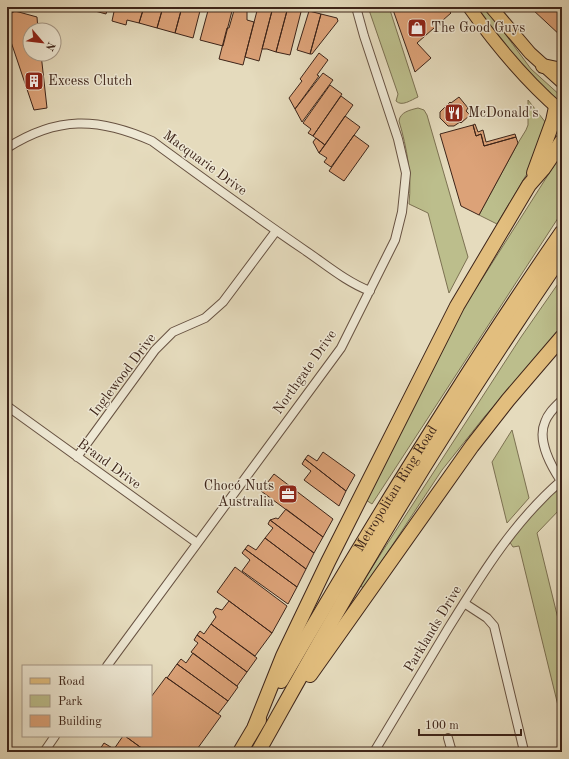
<svg xmlns="http://www.w3.org/2000/svg" width="569" height="759" viewBox="0 0 569 759" font-family="'Old Standard TT',serif">
  <rect width="100%" height="100%" fill="#e5dbbd"/>
  <filter id="stains"><feTurbulence type="fractalNoise" baseFrequency=".005" numOctaves="4"/><feColorMatrix values="0 0 0 0 .2 0 0 0 0 .09 0 0 0 0 .02 0 0 0 .5 -.17"/></filter>
  <radialGradient id="worn" r=".72"><stop offset=".6" stop-color="#630" stop-opacity="0"/><stop offset="1" stop-color="#630" stop-opacity=".3"/></radialGradient>
  <path fill="#bcbe8c" stroke="#7c7152" d="M368,7H389L418,97C411,100 402,107 396,101L398,94Z
    M476,7H484L500,27L531,69L562,97V105L524,68L506,46Z
    M528,100L546,123L528,172L497,224L479,215L518,143L526,130L528,125Z
    M418,108L424,110L427,115L468,257L449,293L428,213L409,204C412,176 407,148 399,121C400,112 410,110 418,108Z
    M562,153V212L372,504L363,498L461,312Z
    M562,278V330L485,416L442,470L364,588L360,586L521,337Z
    M512,430L529,498L507,523L492,462Z
    M562,484V507L537,533L562,635V722L519,546L513,547L509,541L543,502Z"/>
  <path fill="#dca278" stroke="#3d2419" d="M96,7H108L106,14L95,11Z
    M115,7H144L139,23L127,20L126,25L112,21Z
    M144,7H163L157,28L139,23Z
    M163,7H182L175,33L157,28Z
    M182,7H201L193,38L175,33Z
    M209,7H233L223,46L200,40Z
    M235,7L247,11V20L254,22L243,65L219,59L227,28H229Z
    M258,7H273L259,61L245,57Z
    M273,7H288L276,52L267,49H262Z
    M288,7L302,8L290,55L276,52Z
    M392,7H445L451,13L417,43L431,58L415,72Z
    M534,7H562V37L532,9Z
    M15,11L37,17L38,30H30V54H41L47,108L34,110L7,30V16Z
    M309,11L321,14L310,54L297,50Z
    M321,14L337,18L338,21L312,54H310Z
    M319,53L328,60L317,75L319,76L295,109L289,98L302,81L300,79Z
    M323,73L333,80L302,122L295,109Z
    M330,85L342,94L313,136L308,133L311,129L303,123Z
    M341,96L353,105L325,145L313,136Z
    M459,97L468,108L466,111L470,115L461,123L460,122L454,126H448L440,118V112L450,102L451,103Z
    M345,116L360,127L331,167L324,162L327,158L319,153Z
    M475,124L478,132L483,130L486,142L515,134L516,137L484,146L481,134L476,136L473,125Z
    M473,125L476,136L481,134L484,146L516,137L518,143L479,215L461,206L440,134Z
    M354,135L369,146L344,181L329,171Z
    M316,138L325,145L319,153L313,142Z
    M323,452L355,475L346,491L305,459L308,455L317,461Z
    M305,459L346,491L339,506L304,480L311,471L302,464Z
    M274,474L333,519L323,537L261,491Z
    M286,509L323,537L314,553L270,520L276,518L278,519Z
    M270,520L314,553L306,569L265,538L273,528L268,524Z
    M265,538L306,569L297,587L245,549L248,545L256,550Z
    M245,549L297,587L288,604L242,571L250,560L242,553Z
    M235,567L287,606L272,633L217,592Z
    M229,601L272,633L255,656L211,624L216,617L213,612L216,608L222,610Z
    M211,624L257,658L247,672L197,635L200,631L204,634Z
    M197,635L247,672L237,686L191,652L198,643L194,640Z
    M193,653L238,687L228,701L177,664L181,659L186,663Z
    M177,664L228,701L218,714L167,678Z
    M166,677L221,716L195,752H147L125,736H151V697Z
    M123,736H125L147,752H98L104,743L114,749Z"/>
  <g fill="none" stroke-linecap="round" stroke-linejoin="round">
    <g stroke="#675242" stroke-width="10">
      <path id="minor" d="M7,148C57,116 98,117 152,141C201,177 252,214 303,249C324,263 346,282 370,291
        M7,406L197,543
        M77,457L155,350L173,332L205,318L223,302L276,231
        M561,481C551,466 537,440 545,422C548,413 555,407 562,400
        M464,603L487,618L494,626L524,751
        M107,666L341,348L395,240L402,212L406,173L398,139L364,36L356,7
        M448,738L452,752
        M44,752L55,736
        M374,752C398,712 422,672 446,632C480,577 513,522 562,480"/>
    </g>
    <g stroke="#3d2419" stroke-width="14">
      <path id="primary" d="M469,7C496,45 527,82 562,112
        M491,7L530,53L562,82"/>
    </g>
    <g stroke="#3d2419" stroke-width="16">
      <g id="motorway">
        <path d="M543,66L562,70"/>
        <path d="M534,173L553,121L556,107"/>
        <path d="M310,675L472,446L508,400L562,337"/>
        <path id="s1" d="M281,681C370,528 462,377 562,232"/>
        <path d="M255,726L283,656L328,562L457,306L529,185L543,169L562,141"/>
        <path d="M240,752L259,720"/>
        <path d="M258,752C294,688 329,624 367,561C428,457 494,355 562,255"/>
      </g>
    </g>
    <use href="#minor" stroke="#eee8d4" stroke-width="8"/>
    <use href="#primary" stroke="#e2be7e" stroke-width="12"/>
    <use href="#motorway" stroke="#e2be7e" stroke-width="14"/>
  </g>
  <defs>
    <g id="shop-square" transform="scale(1)"><rect x="-9" y="-9" width="18" height="18" rx="4" fill="#8f2418" stroke="#eee8d4"/><path d="M-5-2.5h2.3a2.7 3.5 0 0 1 5.4 0H5L5.5 6h-11ZM-1.5-2.5h3a1.5 2.3 0 0 0-3 0Z" fill="#fff"/></g>
    <g id="building-square" transform="scale(1)"><rect x="-9" y="-9" width="18" height="18" rx="4" fill="#8f2418" stroke="#eee8d4"/><path d="M-4-6H4V6H1V3H-1V6H-4ZM-2.5-4.3h1.7v1.8h-1.7ZM.8-4.3h1.7v1.8H.8ZM-2.5-1h1.7V.8h-1.7ZM.8-1h1.7V.8H.8Z" fill="#fff"/></g>
    <g id="restaurant-square" transform="scale(1)"><rect x="-9" y="-9" width="18" height="18" rx="4" fill="#8f2418" stroke="#eee8d4"/><path d="M-5-6h1v4h1v-4h1v4h1v-4h1v5L-1.5 .5V6h-2V.5L-5-1ZM5-6V6H3V1.5H1.5Q1.5-4 5-6Z" fill="#fff"/></g>
    <g id="office-square" transform="scale(1)"><rect x="-9" y="-9" width="18" height="18" rx="4" fill="#8f2418" stroke="#eee8d4"/><path d="M-6-3h4V-5.5h4V-3h4V5H-6ZM-1-4.5V-3h2v-1.5ZM-6 0V1H6V0Z" fill="#fff"/></g>
  </defs>
  <g fill-rule="evenodd">
    <use href="#shop-square" x="417" y="28"/>
    <use href="#building-square" x="34" y="81"/>
    <use href="#restaurant-square" x="454" y="113"/>
    <use href="#office-square" x="288" y="494"/>
  </g>
  <g text-anchor="middle" dominant-baseline="central" stroke-width="3" stroke-linejoin="round" paint-order="stroke">
    <g font-size="14" fill="#3d2419" stroke="#eee8d4" text-anchor="start">
      <text x="431" y="28">The Good Guys</text>
      <text x="48" y="81">Excess Clutch</text>
      <text x="468" y="113">McDonald's</text>
      <text x="274" y="486" text-anchor="end">Chocó Nuts<tspan x="274" dy="16">Australia</tspan></text>
    </g>
    <g font-size="14" fill="#3d2419" stroke="#eee8d4">
      <text transform="translate(205 163) rotate(36)">Macquarie Drive</text>
      <text transform="translate(305 372) rotate(-55)">Northgate Drive</text>
      <text transform="translate(123 375) rotate(-53)">Inglewood Drive</text>
      <text transform="translate(109 464) rotate(36)">Brand Drive</text>
      <text stroke="none"><textPath href="#s1" startOffset="224">Metropolitan Ring Road</textPath></text>
      <text transform="translate(433 629) rotate(-59)">Parklands Drive</text>
    </g>
  </g>
  <rect width="569" height="759" fill="none" stroke="#e5dbbd" stroke-width="24"/>
  <rect x="8" y="8" width="553" height="743" fill="none" stroke="#3d2419" stroke-width="2"/>
  <rect x="12" y="12" width="545" height="735" fill="none" stroke="#3d2419"/>
  <rect x="22" y="665" width="130" height="72" fill="#eee8d4" stroke="#a79a89"/>
  <rect x="30" y="678" width="20" height="6" fill="#e2be7e" stroke="#a79a89"/>
  <text x="58" y="685" font-size="12" fill="#3d2419">Road</text>
  <rect x="30" y="695" width="20" height="12" fill="#bcbe8c" stroke="#a79a89"/>
  <text x="58" y="705" font-size="12" fill="#3d2419">Park</text>
  <rect x="30" y="715" width="20" height="12" fill="#dca278" stroke="#a79a89"/>
  <text x="58" y="725" font-size="12" fill="#3d2419">Building</text>
  <g transform="translate(42 42) rotate(118)"><circle r="19" fill="#eee8d4" stroke="#a79a89"/>
  <path d="M0-3L7 15L0 10L-7 15Z" fill="#8f2418"/>
  <text y="-6" font-size="11" font-weight="bold" text-anchor="middle" fill="#3d2419">N</text>
  </g>
  <path d="M419 729v6h102v-6" fill="none" stroke="#3d2419" stroke-width="2"/>
  <text x="425" y="729" font-size="12" fill="#3d2419" stroke="#eee8d4" stroke-width="3" paint-order="stroke">100 m</text>
  <rect width="100%" height="100%" filter="url(#stains)"/>
  <rect width="100%" height="100%" fill="url(#worn)"/>
</svg>
